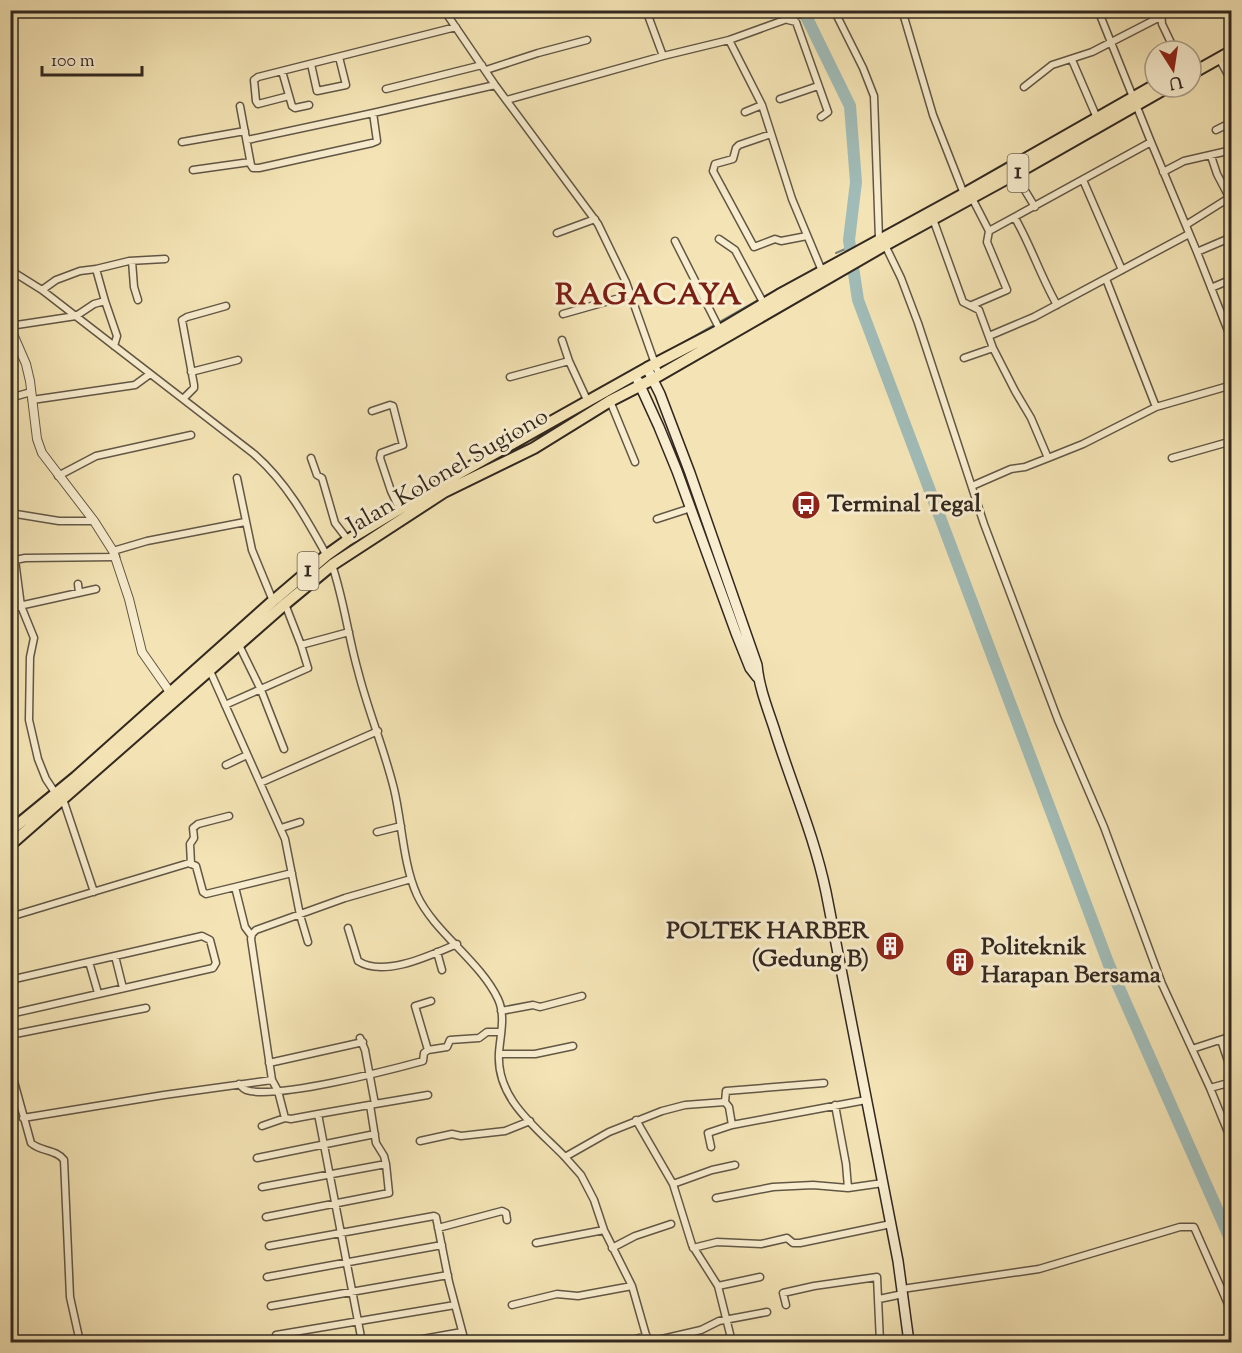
<svg xmlns="http://www.w3.org/2000/svg" width="1242" height="1353" viewBox="0 0 1242 1353" font-family="'Sorts Mill Goudy',serif">
  <rect width="100%" height="100%" fill="#f4e4b5"/>
  <filter id="stains"><feTurbulence type="fractalNoise" baseFrequency=".00333" numOctaves="4"/><feColorMatrix values="0 0 0 0 .2 0 0 0 0 .09 0 0 0 0 .02 0 0 0 .5 -.17"/></filter>
  <radialGradient id="worn" r=".72"><stop offset=".6" stop-color="#630" stop-opacity="0"/><stop offset="1" stop-color="#630" stop-opacity=".3"/></radialGradient>
  <g fill="none" stroke-linecap="round" stroke-linejoin="round">
    <path stroke="#75817b" stroke-width="2" d="M836,253L850,247
      M656,358L781,287
      M574,403L603,386
      M510,438L528,429"/>
    <path stroke="#a1bcb8" stroke-width="12" d="M803,10L850,106L856,182L849,240L858,300L1109,965L1232,1243"/>
    <g stroke="#625745" stroke-width="9">
      <path id="minor" d="M366,10V11
        M444,10L495,85L598,224L626,282L659,375
        M646,10L663,56
        M775,10L788,20L796,22L828,112L821,117
        M834,10L863,68L874,96L879,239
        M902,10L933,115L964,194
        M1098,10L1151,142L1197,252L1232,341
        M1161,10L1162,24L1175,51
        M729,40L762,105L792,199L822,271
        M1219,58L1232,82
        M1072,60L1097,118
        M311,64L317,91L346,85L339,57
        M486,70L538,53L587,40
        M282,71L292,106L295,108L309,105
        M1024,87L1052,65L1092,52L1162,16
        M386,89L482,65
        M289,96L258,104L256,101L254,80L258,77L456,27
        M780,99L818,86
        M507,100L663,56L729,40L812,10
        M240,106L251,165L253,168H259L372,143L377,141L373,113L495,85
        M745,112L762,105
        M1216,130L1232,122
        M771,134L739,145L736,148L733,159L715,164L713,171L754,247L775,239L781,241L807,236
        M247,140L373,113
        M182,142L245,131
        M1211,156L1217,174L1229,197
        M193,170L250,162
        M1163,172L1184,161L1232,150
        M1015,174L1035,207
        M1083,180L1122,270
        M1015,218C1031,246 1041,277 1057,305
        M933,219L963,302L979,310L993,348L1015,391L1031,418L1048,458L1083,444L1156,407L1232,385
        M1186,225L1232,196
        M989,231L1151,142
        M557,233L595,219
        M719,239L735,250L764,304
        M675,241L720,330
        M885,245L901,278L918,323L984,524L1058,720L1104,827L1162,984L1210,1088L1232,1142
        M1197,252L1232,237
        M132,261L134,287L138,300
        M96,269L105,301
        M10,270L42,290L254,454C287,483 306,518 327,556
        M1106,279L1156,407
        M1211,288L1232,279
        M42,290L56,280L80,271L96,269L129,261L165,259
        M972,305L1007,290L987,242L989,231L972,198
        M563,314L630,295
        M10,326L76,316L94,304L105,301L117,336L114,346
        M989,336L1034,317L1189,234
        M562,340L569,361
        M964,358L993,348
        M191,372L238,360
        M510,377L569,361L588,402
        M10,398L31,392
        M183,399L194,388V385L182,320L187,317L226,306
        M32,400L135,385L150,374
        M610,401L635,462
        M372,411L390,405L393,406L403,445L381,453L380,458L391,491L399,508
        M311,458L317,475L322,478L335,523L348,540
        M1172,458L1232,441
        M58,476L96,456L191,435
        M237,478L252,550L273,601
        M972,486L1011,469L1025,467L1048,458
        M10,513L59,521H94
        M657,519L691,508
        M113,551L147,541L245,522
        M332,565C344,600 348,636 358,671C368,711 384,748 394,789C402,822 403,864 417,895C434,932 480,961 498,999C506,1016 500,1036 499,1053C496,1099 536,1127 565,1157L609,1132L662,1111L685,1105L725,1102L729,1107L732,1125L866,1100
        M78,584L79,593
        M285,604L301,645
        M10,608L96,589
        M239,645L261,690L284,749
        M210,671L285,839L300,915L308,942
        M225,705L308,668L301,645L349,632
        M226,765L247,755
        M260,783L378,731
        M56,794L46,779L38,759L29,720L30,657L34,638L21,606L15,560L25,558L116,557
        M63,799L94,892
        M281,828L300,822
        M377,832L401,826
        M191,864L190,844L194,838L193,828L198,824L229,816
        M235,887L292,873
        M10,917L189,863L196,866L203,892L206,894L235,887L245,927L251,935
        M348,928L358,961C384,978 431,955 457,944
        M437,952L442,970
        M115,956L123,988
        M89,962L98,993
        M10,980L202,936L210,940L216,963L213,968L10,1014
        M431,1001L415,1006L428,1050L447,1047L450,1040L479,1038L487,1032H501
        M501,1011L533,1005L540,1007L582,996
        M10,1035L146,1008
        M360,1038L365,1050L375,1104L318,1114L362,1342
        M1221,1040L1232,1073
        M1192,1049L1232,1036
        M499,1054H535L573,1046
        M269,1063L363,1042
        M10,1067L31,1143C41,1152 56,1149 64,1160L70,1297L80,1342
        M272,1080L251,939L252,934L256,930L345,898L411,879
        M239,1084C241,1086 243,1089 246,1090C274,1100 390,1070 423,1061L424,1053L428,1050
        M1210,1088L1232,1082
        M725,1102L726,1091L824,1083
        M375,1104L428,1095
        M23,1118L164,1095L272,1080L278,1091L285,1118L291,1119L318,1114
        M636,1120L673,1184L692,1245L718,1286L732,1342
        M262,1126L285,1118
        M420,1141L452,1134L461,1136L505,1131L530,1121
        M711,1147L708,1133L732,1125
        M565,1157L581,1175L594,1200L604,1230L632,1286L648,1342
        M257,1158L375,1134
        M673,1184L712,1170L735,1165
        M262,1187L386,1164
        M848,1188L883,1183
        M716,1198L773,1187L813,1185L848,1188L846,1164L835,1105
        M266,1217L389,1193L386,1164L384,1156L376,1143L370,1105
        M438,1228L502,1211L506,1213L507,1220
        M536,1243L604,1230
        M269,1246L434,1216L436,1217L449,1282L465,1342
        M612,1248L635,1236L671,1224
        M693,1248L717,1242L761,1244L787,1238L793,1243H800L891,1224
        M267,1277L442,1245
        M718,1286L760,1277
        M902,1289L1039,1269L1180,1227H1194L1232,1313
        M879,1299L903,1294
        M512,1305L557,1294L578,1296L632,1286
        M786,1305L783,1293L814,1286L877,1277L880,1342
        M271,1306L448,1275
        M276,1335L455,1305
        M406,1342L462,1332
        M623,1342L647,1336
        M649,1342L701,1330L719,1321L767,1312"/>
    </g>
    <g stroke="#625745" stroke-width="10">
      <path id="tertiary" d="M10,327L26,364L30,381L37,439L42,453L94,521L113,551L129,599L142,652L172,695"/>
    </g>
    <g stroke="#322820" stroke-width="12">
      <path id="secondary" d="M647,368L660,394L690,473L757,665C759,687 767,707 774,728C791,783 814,835 826,892L898,1261L909,1342
        M638,381L659,427L677,471L736,633L750,668L757,677"/>
    </g>
    <g stroke="#322820" stroke-width="14">
      <path id="trunk" d="M1191,74L1232,51
        M10,831L76,777L273,601L327,555L348,540L449,479L647,368L720,330L779,295L964,194L1155,85
        M10,845L285,604L332,565L444,492L534,448L610,401L653,379L885,245L1015,174L1168,87"/>
    </g>
    <use href="#minor" stroke="#f8edcf" stroke-width="6"/>
    <use href="#tertiary" stroke="#f8edcf" stroke-width="8"/>
    <use href="#secondary" stroke="#f8edcf" stroke-width="9"/>
    <use href="#trunk" stroke="#f4e4b5" stroke-width="10"/>
  </g>
  <defs>
    <g id="bus-disc" transform="scale(1.5)"><circle r="9.5" fill="#8f2418" stroke="#f8edcf"/><path d="M-5-6H5V4H4V6H2V4H-2V6H-4V4H-5ZM-3.5-4V0h7V-4ZM-3.5 1.2v1.5H-2V1.2ZM2 1.2v1.5H3.5V1.2Z" fill="#fff"/></g>
    <g id="building-disc" transform="scale(1.5)"><circle r="9.5" fill="#8f2418" stroke="#f8edcf"/><path d="M-4-6H4V6H1V3H-1V6H-4ZM-2.5-4.3h1.7v1.8h-1.7ZM.8-4.3h1.7v1.8H.8ZM-2.5-1h1.7V.8h-1.7ZM.8-1h1.7V.8H.8Z" fill="#fff"/></g>
  </defs>
  <g fill-rule="evenodd">
    <use href="#bus-disc" x="806" y="505"/>
    <use href="#building-disc" x="890" y="946"/>
    <use href="#building-disc" x="960" y="962"/>
  </g>
  <g text-anchor="middle" dominant-baseline="central" stroke-width="6" stroke-linejoin="round" paint-order="stroke">
    <g fill="#f8edcf" stroke="#6d6354" stroke-width="1.5">
      <rect x="1007.5" y="154" width="21" height="38" rx="4.5"/>
      <rect x="297.5" y="552" width="21" height="38" rx="4.5"/>
    </g>
    <g font-size="22" font-weight="bold" fill="#322820">
      <text x="1018" y="173">1</text>
      <text x="308" y="571">1</text>
    </g>
    <g font-size="24" fill="#322820" stroke="#f8edcf">
      <text transform="translate(448 472) rotate(-30)">Jalan Kolonel Sugiono</text>
    </g>
    <g font-size="24" font-weight="bold" fill="#322820" stroke="#f8edcf" text-anchor="start">
      <text x="827" y="505">Terminal Tegal</text>
      <text x="869" y="932" text-anchor="end">POLTEK HARBER<tspan x="869" dy="28">(Gedung B)</tspan></text>
      <text x="981" y="948">Politeknik<tspan x="981" dy="28">Harapan Bersama</tspan></text>
    </g>
    <g font-size="30" font-weight="bold" letter-spacing="1.5" fill="#7a1f14" stroke="#f8edcf">
      <text x="649" y="296">RAGACAYA</text>
    </g>
  </g>
  <rect width="1242" height="1353" fill="none" stroke="#f4e4b5" stroke-width="36"/>
  <rect x="12" y="12" width="1218" height="1329" fill="none" stroke="#322820" stroke-width="3"/>
  <rect x="18" y="18" width="1206" height="1317" fill="none" stroke="#322820" stroke-width="1.5"/>
  <g transform="translate(1173 69) rotate(168)"><circle r="28" fill="#f8edcf" stroke="#a99e89" stroke-width="1.5"/>
  <path d="M0-4.5L10 22L0 15L-10 22Z" fill="#8f2418"/>
  <text y="-9" font-size="16" font-weight="bold" text-anchor="middle" fill="#322820">U</text>
  </g>
  <path d="M42 66v9h100v-9" fill="none" stroke="#322820" stroke-width="3"/>
  <text x="51" y="66" font-size="18" fill="#322820" stroke="#f8edcf" stroke-width="4.5" paint-order="stroke">100 m</text>
  <rect width="100%" height="100%" filter="url(#stains)"/>
  <rect width="100%" height="100%" fill="url(#worn)"/>
</svg>
